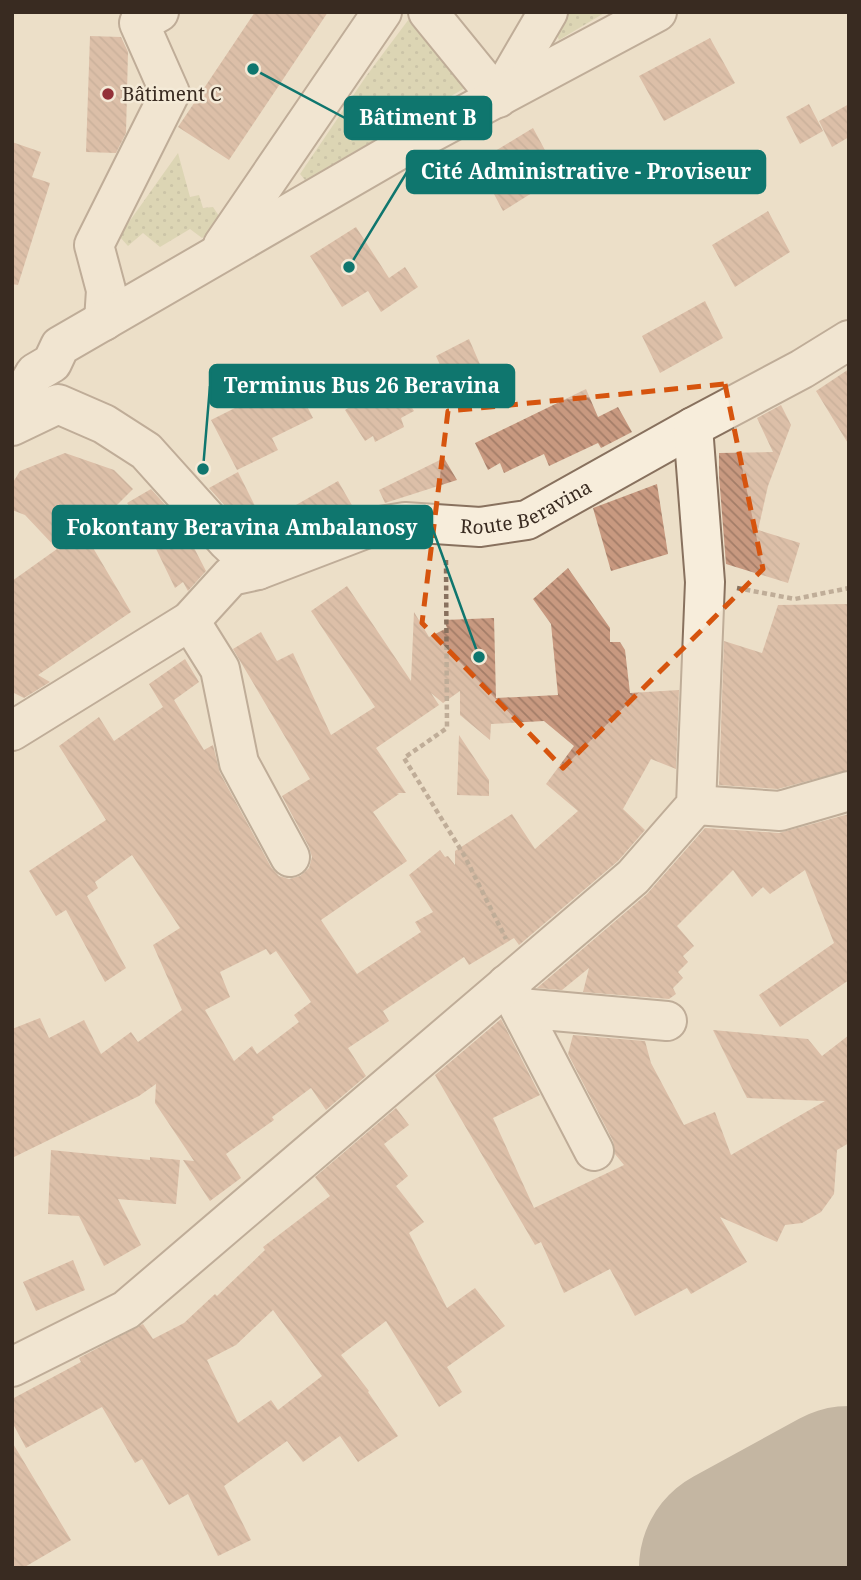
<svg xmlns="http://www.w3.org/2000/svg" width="861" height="1580" viewBox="0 0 861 1580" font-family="'Noto Serif',serif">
  <defs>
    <pattern id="park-dots" width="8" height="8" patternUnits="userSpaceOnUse" patternTransform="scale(1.75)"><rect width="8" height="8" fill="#c8ca9c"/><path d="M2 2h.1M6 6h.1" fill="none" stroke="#a3a47f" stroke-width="1.8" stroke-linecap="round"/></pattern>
    <pattern id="building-back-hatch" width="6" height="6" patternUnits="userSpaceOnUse" patternTransform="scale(1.75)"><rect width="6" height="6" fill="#c89980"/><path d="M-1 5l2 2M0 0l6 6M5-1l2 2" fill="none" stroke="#a37d68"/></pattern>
  </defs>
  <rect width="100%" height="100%" fill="#ecdfc8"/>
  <path fill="url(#park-dots)" d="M569,12H606L559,40L555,30Z
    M409,19L465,88L305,180L300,174L367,75Z
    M178,153L190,197L199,195L203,208L213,207L225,225L202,238L190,229L160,247L143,233L128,246L119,236Z"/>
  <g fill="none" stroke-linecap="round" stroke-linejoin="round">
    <path stroke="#928574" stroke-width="208" d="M743,1568L849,1510"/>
  </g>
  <path fill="url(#building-back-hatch)" fill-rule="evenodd" d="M255,12H328L229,160L178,127Z
    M90,36L121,37L128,52L126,133L116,153L86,152Z
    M710,38L735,83L664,121L639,76Z
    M809,104L823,131L800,144L786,117Z
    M849,104V137L832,147L819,121Z
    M533,128L559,176L503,211L477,162Z
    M12,142L41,152L32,177L50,183L18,285L12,284Z
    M768,211L790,252L735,287L712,245Z
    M356,227L389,278L405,267L418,287L381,312L368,291L342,307L310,256Z
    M705,301L723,338L660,373L642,336Z
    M469,339L489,385L456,401L436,356Z
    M849,369V445L816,391Z
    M293,379L313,418L272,438L278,450L237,470L211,420Z
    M394,379L414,411L401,418L404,427L375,442L373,436L365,441L345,410Z
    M586,389L598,417L618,407L632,432L601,448L598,443L549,466L544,454L504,473L500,463L488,470L475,443Z
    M781,405L791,425L768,486L758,530L800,543L788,583L726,564L719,476V453L773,452L757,418Z
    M65,453L114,470L133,489L86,536L131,612L38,675L50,682L24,698L12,692V581L57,549L25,515L12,510V484L20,471Z
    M444,458L457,480L385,503L379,490Z
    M238,472L255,506L235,517L209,488Z
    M338,481L353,507L338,516L264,544L253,525L289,507V509Z
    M657,484L668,554L611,571L593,508Z
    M151,489L196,539L191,542L206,571L188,591L183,582L175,588L145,526L127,503Z
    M568,568L610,628V642H620L625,650L630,693L679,690L676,769L651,759L623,809L645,830L618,861L519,945L514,938L469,965L464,957L383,1011L389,1021L348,1048L366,1076L326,1110L311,1088L272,1117L274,1120L226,1154L241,1178L210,1201L183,1160L194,1161L155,1103L156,1084L139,1096L12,1158V1029L40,1018L49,1038L84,1020L101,1054L131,1032L138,1042L182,1010L153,945L180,928L132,855L95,882L98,888L87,896L126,968L105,982L66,910L56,916L29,871L106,820L59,746L99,717L114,741L163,707L149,684L185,659L199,682L174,700L204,750L213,745L220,773L271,867L279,876L289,879L300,876L309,868L312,857L309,847L282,796L310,779L233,649L261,632L277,661L293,653L331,735L375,707L311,611L347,586L411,681L414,612L429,637L447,628L444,620L494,618L496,698L558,695L551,624L533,599ZM460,691V715L490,740L491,724L544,721L574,746L546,784L578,811L535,849L512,814L455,851V865L448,856L445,857L440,850L409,875L433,912L415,922L421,932L357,974L321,920L407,861L373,812L399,794L397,793H406L376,748L439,705L431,693L443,703ZM266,949L270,955L276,951L311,1002L294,1015L299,1022L257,1054L252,1046L234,1061L205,1010L230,997L220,972Z
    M849,604V770L778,789L719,785L724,641L762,653L778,605Z
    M459,735L489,780V796L457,795Z
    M849,814V980L780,1027L759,995L834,943L805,870L770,894L763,887L752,897L733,870L677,926L694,946L683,956L688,962L678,972L683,978L673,988L676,994L669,999L583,992L589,968L562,990L537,988L647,894L705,828L779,833Z
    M501,1019L540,1095L493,1118L534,1208L624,1165L615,1154L613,1141L568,1054L573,1035L645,1041L651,1063L684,1125L715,1112L731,1155L825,1101L747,1098L713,1030L808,1039L822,1056L849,1035V1143L837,1150L834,1194L821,1212L802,1223L785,1225L777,1242L720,1217L747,1262L691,1294L687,1288L635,1316L610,1269L564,1293L541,1242L535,1245L435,1075Z
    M396,1108L409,1125L384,1144L408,1176L396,1186L424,1222L409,1233L447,1308L475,1288L505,1326L447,1367L462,1392L439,1407L386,1321L341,1355L369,1391L368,1392L398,1436L358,1462L340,1436L303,1462L287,1441L224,1486L251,1540L218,1556L188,1494L169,1505L142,1459L135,1463L102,1407L26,1448L12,1422V1399L81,1362L79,1358L143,1324L153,1339L184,1323L215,1294L217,1296L265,1250L263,1247L330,1196L315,1177ZM273,1310L322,1376L278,1410L271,1400L238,1423L207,1360L236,1345Z
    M51,1150L150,1160V1157L180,1160L176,1204L118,1199L141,1245L104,1266L79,1216L48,1214Z
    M73,1260L85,1290L36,1311L23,1282Z
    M12,1442L71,1540L23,1568H12Z"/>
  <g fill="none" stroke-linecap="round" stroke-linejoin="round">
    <g stroke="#88715e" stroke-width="42">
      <g id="minor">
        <path d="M428,12L498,98L548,12"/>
        <path d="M223,245L382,12"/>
        <path d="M104,321L106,290L94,245L170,93L139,23L159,12"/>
        <path d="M12,425L20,399L35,373L52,363L60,346L395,152L657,12"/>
        <path d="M12,426L58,404L104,424L146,451L227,541L258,570"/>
        <path d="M190,621L220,669L239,763L290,857"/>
        <path id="s1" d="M12,731L190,621L231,576L258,570L368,528L405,522L480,527L527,520L693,427L802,369L849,340"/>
        <path d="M696,805L780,811L849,791"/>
        <path d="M507,984L594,1151"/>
        <path d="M520,1008L667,1021"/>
        <path d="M12,1367L126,1310L633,877L696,805L705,582L693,427"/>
      </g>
    </g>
    <path stroke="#88715e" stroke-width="4.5" stroke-dasharray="5 3.5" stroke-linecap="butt" d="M446,560L447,728L404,758L464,855L506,939
      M737,588L795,599L849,588"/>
    <use href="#minor" stroke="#f7eddb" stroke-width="38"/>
  </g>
  <path d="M0 0H861V1580H0ZM725,384L763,569L563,768L422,623L448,411Z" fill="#ecdfc8" fill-opacity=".55" fill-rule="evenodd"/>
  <path fill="none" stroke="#d6540e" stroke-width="5" stroke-dasharray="14 9" stroke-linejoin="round" d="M725,384L763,569L563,768L422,623L448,411Z"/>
  <circle fill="#933138" stroke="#f4ead7" stroke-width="2.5" cx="108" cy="94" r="7"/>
  <g text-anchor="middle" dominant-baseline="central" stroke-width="5" stroke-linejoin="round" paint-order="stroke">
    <g font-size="19" fill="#392b21" stroke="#f4ead7" text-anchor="start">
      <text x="122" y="94">Bâtiment C</text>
    </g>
    <g font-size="19" fill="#392b21" stroke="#f4ead7">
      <text stroke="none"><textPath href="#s1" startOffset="578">Route Beravina</textPath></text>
    </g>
  </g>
  <path fill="none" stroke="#0f766e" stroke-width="2.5" d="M253 69L345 118M349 267L407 172M203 469L210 386M479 657L432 527"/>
  <g fill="#0f766e" stroke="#f4ead7" stroke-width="2.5">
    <circle cx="253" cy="69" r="7"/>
    <circle cx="349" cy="267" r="7"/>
    <circle cx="203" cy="469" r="7"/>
    <circle cx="479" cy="657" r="7"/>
  </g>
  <g fill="#0f766e" stroke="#0f766e" stroke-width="2.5">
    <rect x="345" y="97" width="146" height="42" rx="7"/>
    <rect x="407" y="151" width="358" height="42" rx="7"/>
    <rect x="210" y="365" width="304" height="42" rx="7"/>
    <rect x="53" y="506" width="379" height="42" rx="7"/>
  </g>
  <g font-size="21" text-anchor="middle" font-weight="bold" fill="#fff">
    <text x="418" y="125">Bâtiment B</text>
    <text x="586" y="179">Cité Administrative - Proviseur</text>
    <text x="362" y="393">Terminus Bus 26 Beravina</text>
    <text x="242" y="535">Fokontany Beravina Ambalanosy</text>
  </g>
  <rect width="861" height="1580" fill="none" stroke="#392b21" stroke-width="28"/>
</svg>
